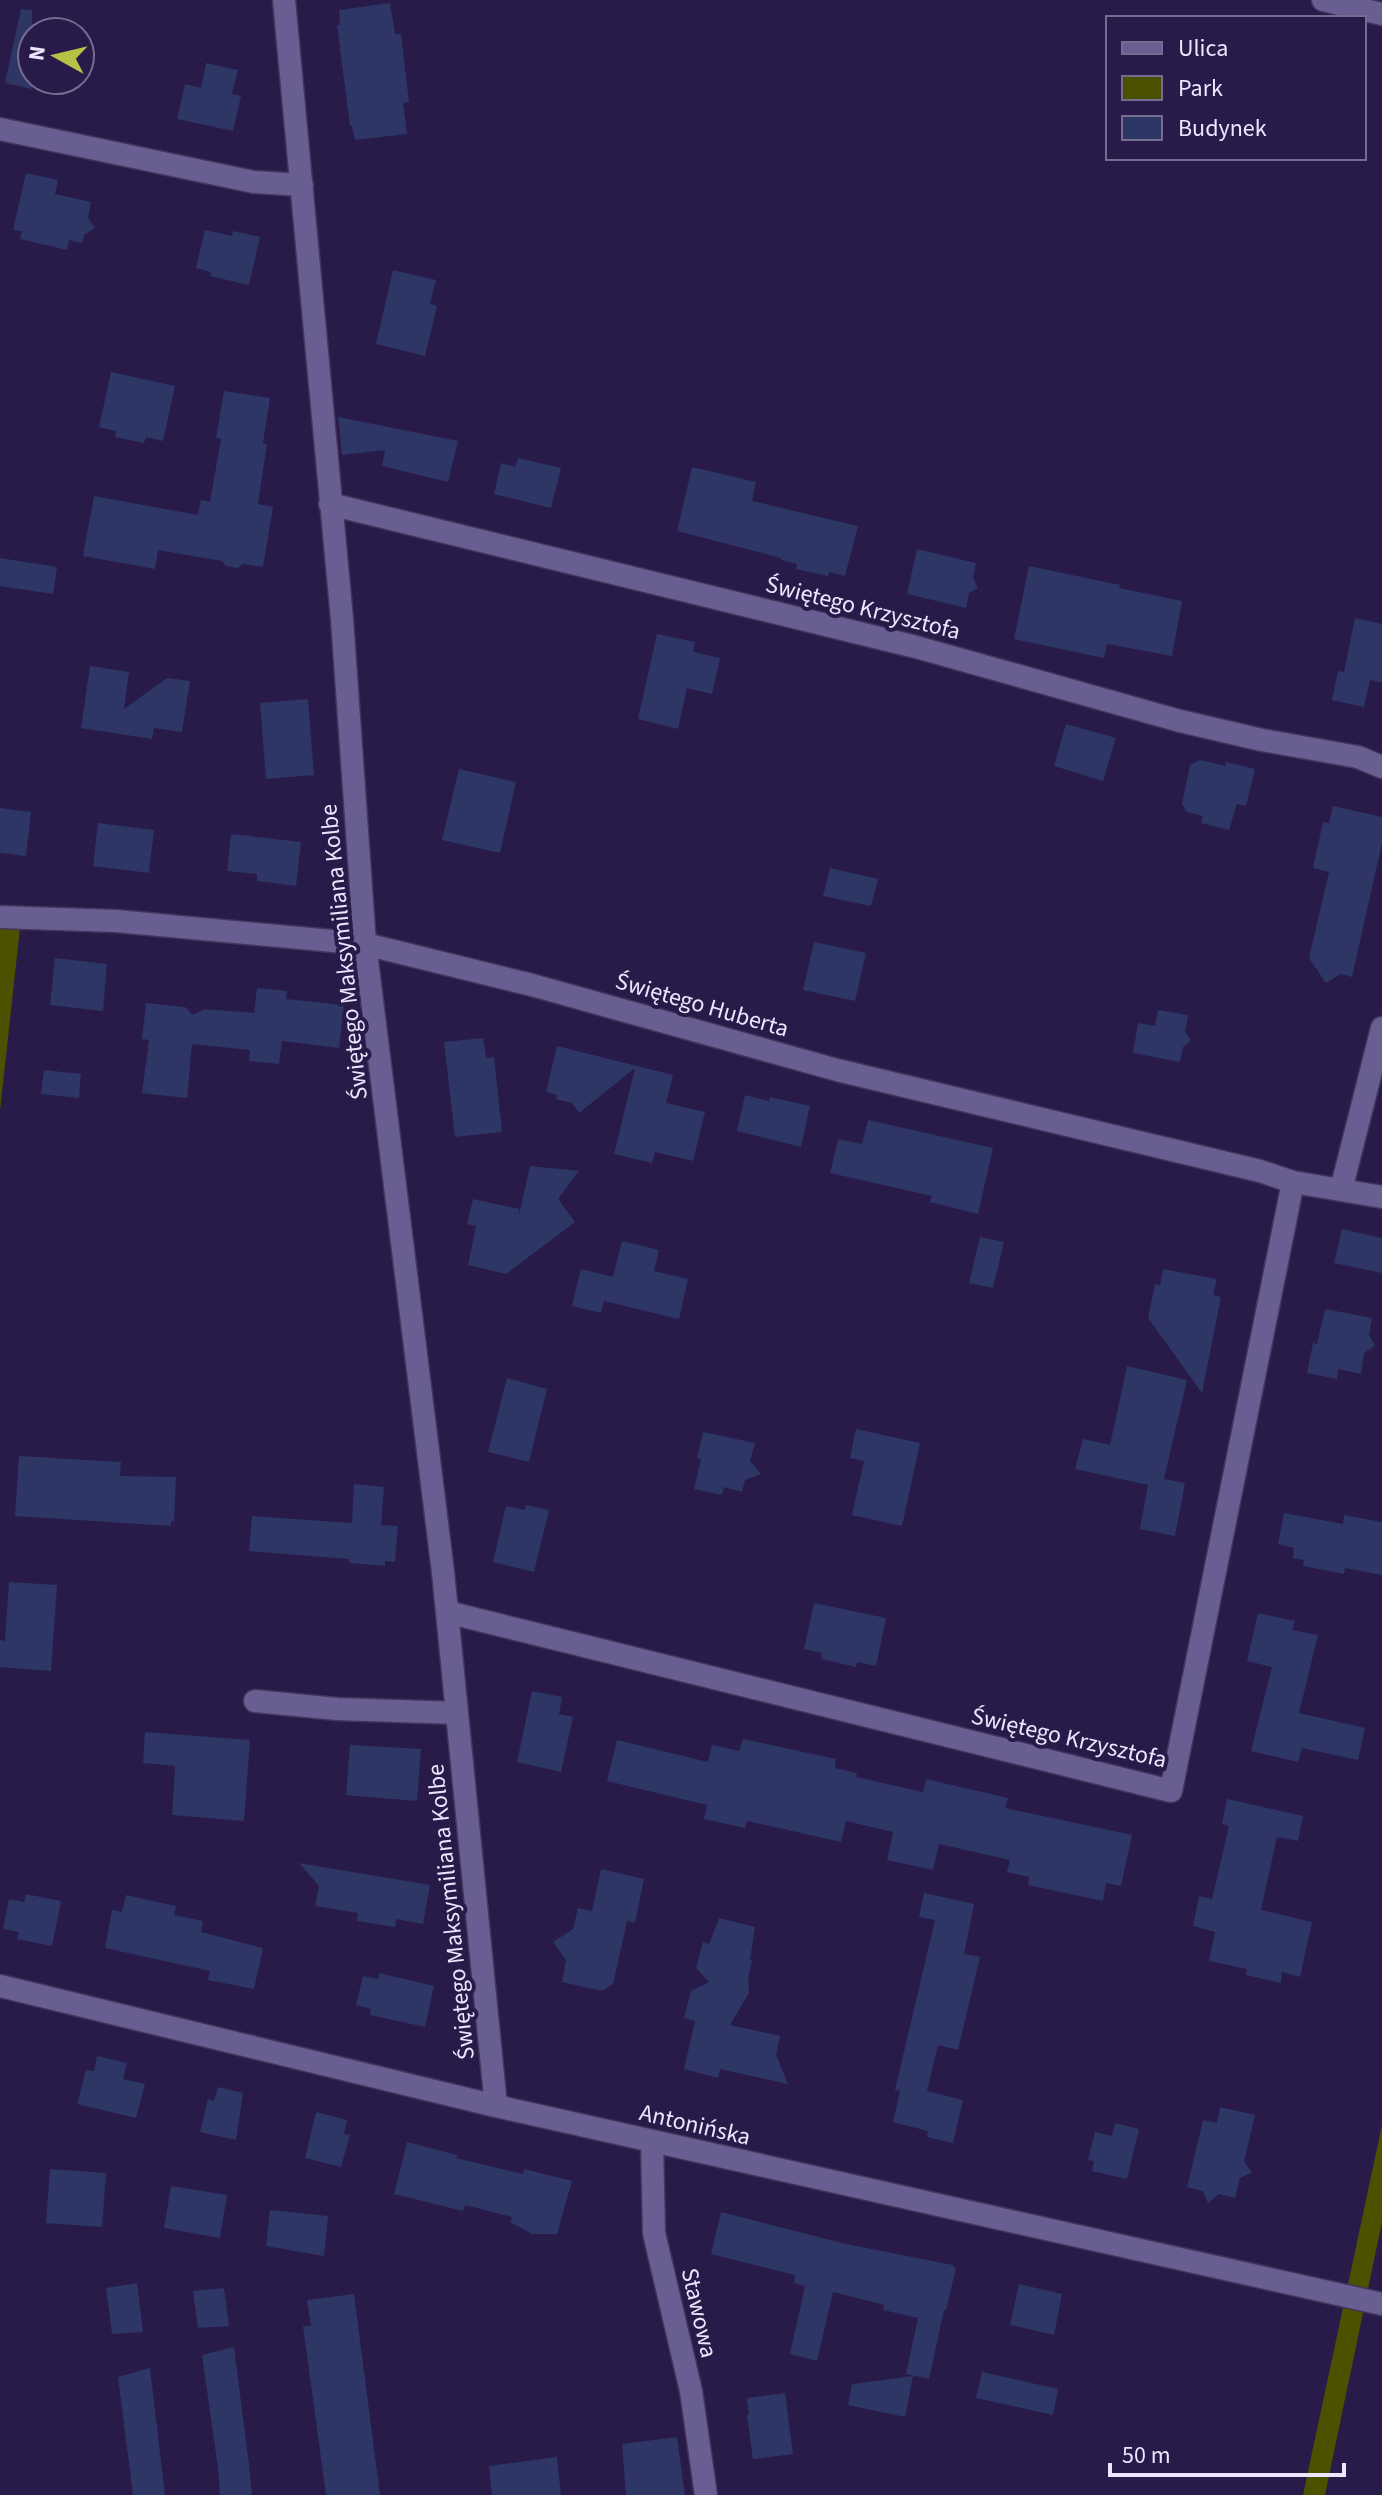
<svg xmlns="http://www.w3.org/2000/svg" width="1382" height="2495" viewBox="0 0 1382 2495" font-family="'Source Sans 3',sans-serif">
  <rect width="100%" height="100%" fill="#281b49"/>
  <path fill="#4c5100" d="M0,928H20L0,1111Z
    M1382,2125V2222L1325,2495H1303Z"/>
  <path fill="#2d3665" d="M390,3L395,34H401L409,102L403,103L407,134L355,140L352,126H350L337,25H340L339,10Z
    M21,9L32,10V89L5,83Z
    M206,63L238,70L232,94L241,96L233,131L177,119L185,84L201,88Z
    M26,173L58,180L55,194L91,202L88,218L95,228L84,235L82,243L69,240L67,250L20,239L22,231L13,230Z
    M205,230L232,236L233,231L260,237L249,285L210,276L211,272L196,268Z
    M393,270L436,280L430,304L437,306L425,356L376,344Z
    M111,372L175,386L163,441L146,437L144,443L115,437L116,431L99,427Z
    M224,391L270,398L263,443L267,444L258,504L273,507L263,567L243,564L238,568L226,566L222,561L158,550L155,569L83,556L94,496L198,515L201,500L210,502L221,439L216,438Z
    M338,417L458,441L448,482L382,466L385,450L342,455Z
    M518,458L561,468L551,508L494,494L501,463L515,467Z
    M692,467L756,482L752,501L858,526L845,576L829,572L828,576L796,569L797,564L781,560V558L677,531Z
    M917,549L976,563L973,578L978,588L969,593L966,608L907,594Z
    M0,558L57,567L53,594L0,586Z
    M1029,566L1120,585L1119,588L1182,601L1172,656L1107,644L1104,658L1014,639Z
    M1355,618L1382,624V682L1370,680L1364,707L1332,700L1338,671L1344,672Z
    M657,634L695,642L693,652L720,658L712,694L687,688L678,729L638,719Z
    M90,666L129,672L124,709L167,678L190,681L182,732L154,728L152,739L81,728Z
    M308,699L314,775L266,779L260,703Z
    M1066,724L1116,738L1103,781L1054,766Z
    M1200,760L1226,766V762L1255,769L1246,806L1237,804L1229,830L1201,823L1203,816L1187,812L1182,804L1190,765Z
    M459,769L516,782L500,853L442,840Z
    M1333,806L1382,817V843L1352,977L1341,974L1326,983L1309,958L1329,872L1313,868L1323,822L1329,823Z
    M0,808L31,812L26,856L0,853Z
    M98,823L154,830L149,873L93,866Z
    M231,834L301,842L296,886L257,881V874L227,871Z
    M830,868L878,879L871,906L823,896Z
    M814,942L866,953L855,1001L803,990Z
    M55,958L107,964L103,1011L50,1005Z
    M257,988L287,991L286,999L344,1005L339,1048L282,1041L279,1064L249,1061L250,1050L192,1044L187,1098L142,1093L149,1040L142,1039L146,1003L185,1007L193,1015L204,1009L254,1013Z
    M1158,1010L1188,1015L1185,1032L1191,1041L1183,1047L1180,1062L1133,1053L1138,1023L1155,1026Z
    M483,1038L486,1058L494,1057L502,1132L455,1137L444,1042Z
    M557,1046L673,1075L666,1103L705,1112L693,1161L655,1152L652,1163L614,1154L635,1068L579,1113L572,1103L556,1099L557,1095L546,1092Z
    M44,1070L81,1074L79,1098L41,1094Z
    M745,1095L769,1101L770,1097L810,1106L801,1147L737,1131Z
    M868,1120L993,1148L978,1214L930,1202L932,1196L830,1173L838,1139L862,1144Z
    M530,1166L579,1171L558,1199L575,1222L506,1274L468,1265L476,1226L467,1224L473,1199L519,1209V1215Z
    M1342,1229L1382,1238V1273L1334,1263Z
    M980,1237L1004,1242L993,1288L969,1283Z
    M622,1241L659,1250L654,1271L688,1279L679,1319L604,1301L601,1313L572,1306L581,1269L613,1277Z
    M1163,1269L1217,1279L1213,1295L1221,1297L1202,1393L1148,1318L1155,1284L1160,1285Z
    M1325,1309L1372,1318L1369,1335L1375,1346L1364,1353L1361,1374L1338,1369L1337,1379L1307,1373L1313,1343L1317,1344Z
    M1127,1366L1187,1380L1164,1479L1185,1483L1175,1536L1140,1529L1148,1485L1075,1469L1083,1439L1110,1445Z
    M507,1378L547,1389L529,1462L488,1452Z
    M856,1429L920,1443L902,1526L852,1515L864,1461L850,1458Z
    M703,1432L755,1443L750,1461L761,1474L745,1480L742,1492L724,1487L722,1495L694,1489L701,1459L697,1458Z
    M19,1456L121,1462L120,1476L176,1477L174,1522L171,1521V1526L15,1516Z
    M354,1484L384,1487L381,1525L398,1526L395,1562L385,1561V1566L349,1563V1559L249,1551L252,1516L352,1523Z
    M526,1505L549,1510L534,1572L493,1562L506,1506L525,1510Z
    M1284,1513L1343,1524L1344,1515L1382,1522V1575L1345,1568L1344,1574L1303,1566L1304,1560L1293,1558L1294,1548L1278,1544Z
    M9,1582L57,1585L51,1671L0,1667V1640L5,1641Z
    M814,1603L886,1618L876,1666L857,1662L856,1667L821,1659L822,1653L804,1649Z
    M1258,1613L1295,1621L1292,1630L1318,1635L1299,1713L1365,1728L1358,1760L1302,1748L1298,1762L1251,1751L1272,1667L1247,1661Z
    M532,1691L562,1697L559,1714L573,1717L561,1772L517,1762Z
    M145,1732L250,1740L244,1821L172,1815L175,1766L143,1763Z
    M743,1739L836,1759L835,1768L857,1773L856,1777L923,1792L926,1779L1008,1798L1005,1808L1132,1835L1121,1886L1106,1883L1103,1901L1028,1885L1029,1877L1007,1872L1010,1860L939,1844L933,1870L887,1860L893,1832L846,1821L841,1842L747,1821L745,1828L704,1819L707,1805L607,1781L617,1740L708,1762L712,1745L739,1751Z
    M350,1745L421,1749L417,1801L346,1795Z
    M1227,1799L1303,1816L1298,1841L1277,1837L1261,1910L1312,1922L1300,1977L1282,1972L1281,1983L1246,1975L1247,1969L1209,1961L1215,1932L1193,1926L1199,1896L1212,1899L1229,1826L1222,1824Z
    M299,1863L430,1885L423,1924L396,1919L395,1927L357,1921L358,1913L315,1906L319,1886Z
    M601,1869L644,1879L635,1923L627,1921L613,1984L602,1991L562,1982L566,1960L553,1942L573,1929L578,1908L592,1911Z
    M924,1893L974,1904L964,1954L980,1957L958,2050L938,2045L927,2091L963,2100L953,2143L927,2137L928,2131L893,2122L900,2091L895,2090L935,1920L919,1917Z
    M26,1894L61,1901L52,1946L17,1939L19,1932L3,1929L9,1899L24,1902Z
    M126,1895L176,1906L174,1915L203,1921L201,1932L263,1948L254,1989L208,1980L210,1971L105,1948L112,1910L122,1912Z
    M719,1918L755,1927L750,1960L752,1961L748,1979L749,1993L730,2025L780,2036L776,2055L788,2084L720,2069L718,2078L684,2069L695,2021L684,2018L691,1991L709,1982L696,1968L703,1942L709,1944Z
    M379,1973L434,1986L425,2027L370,2015L371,2009L356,2005L363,1976L378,1979Z
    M97,2056L127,2063L123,2079L145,2084L136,2118L77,2104L86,2070L94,2071Z
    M218,2087L243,2093L236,2140L200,2132L208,2099L214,2101Z
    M1220,2107L1255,2115L1244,2162L1252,2172L1240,2178L1235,2198L1219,2194L1208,2203L1203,2191L1187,2187L1203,2120L1217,2123Z
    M316,2112L347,2120L344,2134L350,2135L341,2167L305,2158Z
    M1115,2123L1139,2129L1127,2179L1092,2171L1094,2161L1088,2160L1095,2132L1112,2136Z
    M407,2142L457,2155L456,2158L523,2174L524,2169L572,2181L557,2234H532L510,2222L512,2217L465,2205L463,2211L394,2194Z
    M50,2169L106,2173L102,2227L46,2223Z
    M171,2186L227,2195L220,2238L164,2228Z
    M270,2210L328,2216L324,2256L266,2246Z
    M721,2212L846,2244L953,2265L956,2268L946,2310H944L929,2379L906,2374L918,2318L883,2310L884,2305L833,2292L817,2361L790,2354L805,2286L794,2283L795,2275L711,2254Z
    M137,2283L143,2332L112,2334L106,2288Z
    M1019,2284L1062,2294L1054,2335L1010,2325Z
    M224,2288L229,2326L198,2328L193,2291Z
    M354,2294L380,2495H326L303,2326H311L307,2300Z
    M234,2347L249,2464L252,2495H220L218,2468L202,2355Z
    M150,2368L165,2495H133L118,2377Z
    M982,2372L1058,2389L1053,2415L976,2398Z
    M913,2376L905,2417L848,2405L852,2384Z
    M785,2393L793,2454L753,2459L747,2415L749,2414L747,2398Z
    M677,2437L685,2495H626L622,2444Z
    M557,2457L561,2495H492L489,2466Z"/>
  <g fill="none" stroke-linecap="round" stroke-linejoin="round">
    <g stroke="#42345b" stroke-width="25">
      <path id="minor" d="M284,0L342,619L365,944L443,1572L496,2106
        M1323,0L1382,14
        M0,129L254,182L302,185
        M330,504L916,647L1180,721L1262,740L1358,757L1382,767
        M0,917L116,921L365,944L532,985L837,1070L1260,1171L1293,1182L1382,1197
        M1341,1190L1382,1028
        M447,1612L1171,1791L1293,1182
        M255,1701L337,1709L457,1713
        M0,1986L496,2106L1382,2304
        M652,2142L654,2233L691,2391L706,2495"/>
    </g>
    <use href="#minor" stroke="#695e92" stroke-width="22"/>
  </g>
  <g text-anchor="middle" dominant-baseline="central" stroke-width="8" stroke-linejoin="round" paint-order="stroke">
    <g font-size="24" fill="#eae6fe" stroke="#281b49">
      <text transform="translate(863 608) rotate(14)">Świętego Krzysztofa</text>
      <text transform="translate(344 952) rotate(-96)">Świętego Maksymiliana Kolbe</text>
      <text transform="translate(702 1005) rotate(16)">Świętego Huberta</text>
      <text transform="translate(1069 1738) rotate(13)">Świętego Krzysztofa</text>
      <text transform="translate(451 1912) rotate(-96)">Świętego Maksymiliana Kolbe</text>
      <text transform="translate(695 2125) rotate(13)">Antonińska</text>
      <text transform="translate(699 2313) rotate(77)">Stawowa</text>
    </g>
  </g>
  <rect x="1106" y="16" width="260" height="144" fill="#281b49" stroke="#766c91" stroke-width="2"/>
  <rect x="1122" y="42" width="40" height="12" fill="#695e92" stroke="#766c91" stroke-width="2"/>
  <text x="1178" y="56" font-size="24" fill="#eae6fe">Ulica</text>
  <rect x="1122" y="76" width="40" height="24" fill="#4c5100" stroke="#766c91" stroke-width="2"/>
  <text x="1178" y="96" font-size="24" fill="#eae6fe">Park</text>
  <rect x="1122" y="116" width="40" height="24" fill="#2d3665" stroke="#766c91" stroke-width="2"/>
  <text x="1178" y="136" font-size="24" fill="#eae6fe">Budynek</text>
  <g transform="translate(56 56) rotate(278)"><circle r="38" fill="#281b49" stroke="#766c91" stroke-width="2"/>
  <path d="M0-6L14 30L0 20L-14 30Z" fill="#b8c147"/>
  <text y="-12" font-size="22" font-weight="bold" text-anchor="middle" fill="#eae6fe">N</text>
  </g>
  <path d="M1110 2463v12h234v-12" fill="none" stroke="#eae6fe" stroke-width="4"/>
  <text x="1122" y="2463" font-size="24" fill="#eae6fe" stroke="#281b49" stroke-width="6" paint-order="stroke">50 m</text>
</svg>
